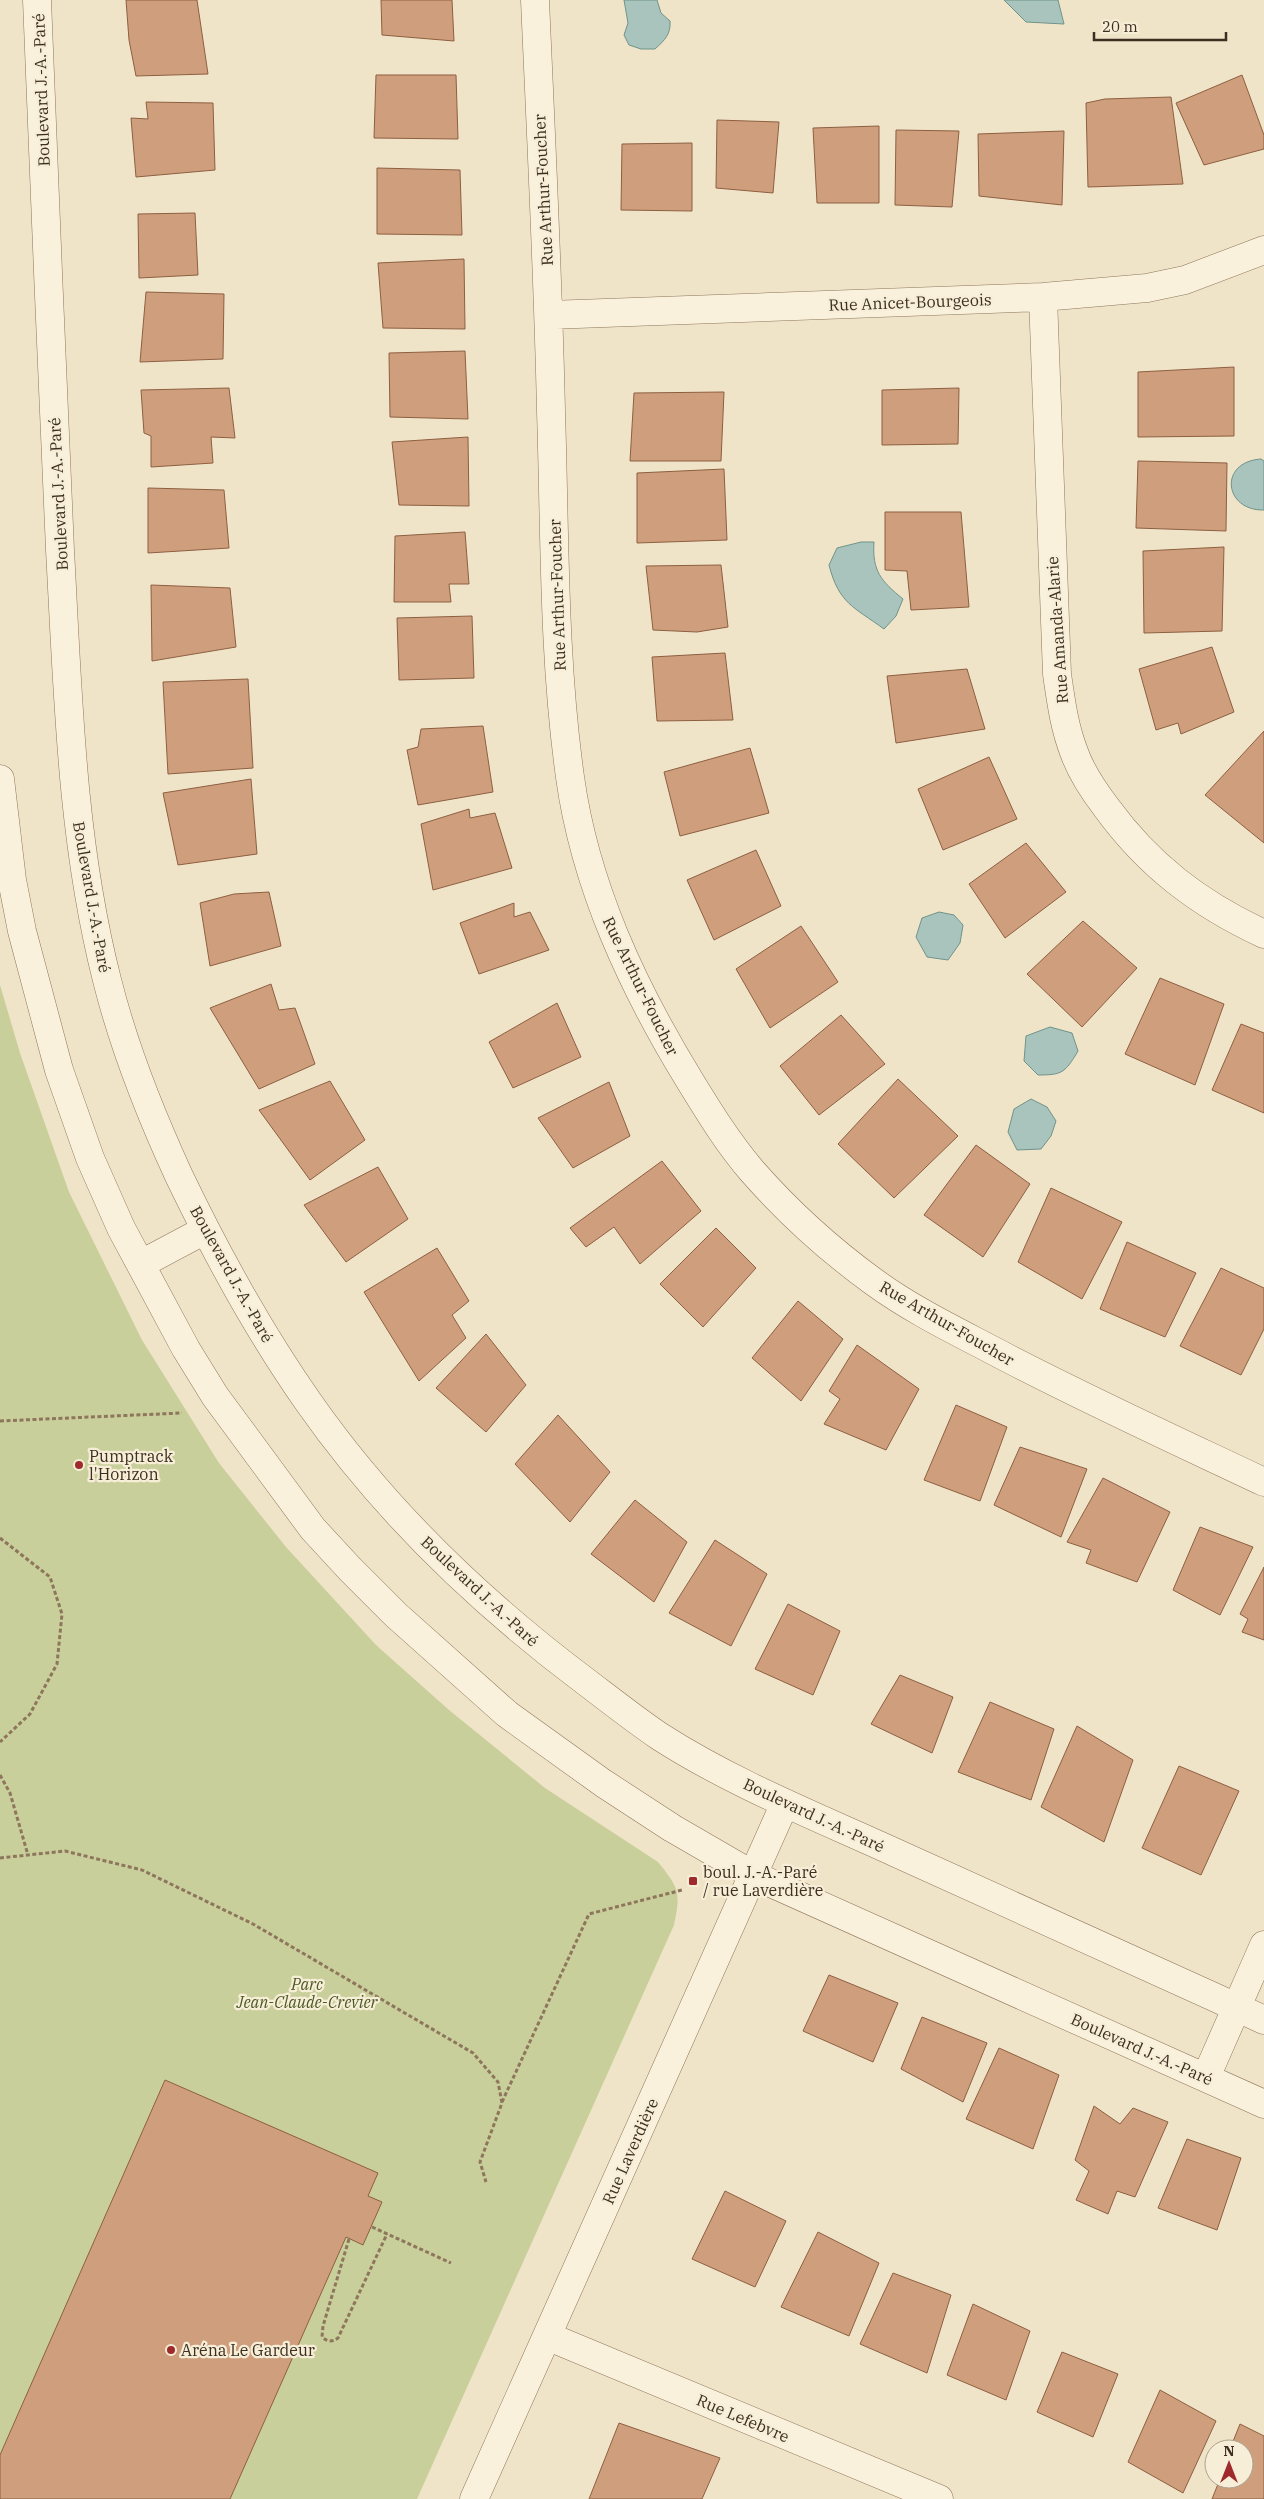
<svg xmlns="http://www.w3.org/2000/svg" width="1264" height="2499" viewBox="0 0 1264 2499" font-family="'IBM Plex Serif',serif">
  <rect width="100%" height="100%" fill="#f0e4c8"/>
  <path fill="#c9cf9b" d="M0,985L20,1053L69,1192L142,1340L219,1463L286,1547L376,1645L449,1710L545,1788L658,1862C679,1888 681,1892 674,1925L417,2499H0Z"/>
  <path fill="#a9c4bc" stroke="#6f938a" d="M624,0H657L661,13L670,21C671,34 665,40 655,49H641L629,45L624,35L628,23Z
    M1004,0H1058L1064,24L1026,22Z
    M1261,459L1264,461V510C1224,511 1218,462 1261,459Z
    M861,542H874C872,571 881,581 903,599L896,616L884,629C854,607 839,604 829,565L837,548Z
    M939,912L954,915L963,925L960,943L948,960L927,957L916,937L922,918Z
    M1050,1027L1072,1033L1078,1051C1065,1073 1062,1075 1038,1075L1024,1061L1026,1036Z
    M1031,1099L1047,1107L1056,1121L1051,1136L1041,1149L1017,1150L1008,1132L1014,1109Z"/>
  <path fill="#cf9f7d" stroke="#8d5f41" d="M126,0H197L208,74L136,76L129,40Z
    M381,0H452L454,41L382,35Z
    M376,75H456L458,139L374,138Z
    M1242,75L1264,135V149L1204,165L1176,103Z
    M1171,97L1183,184L1088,187L1086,103L1105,99Z
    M146,102L213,103L215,170L136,177L131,118L148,119Z
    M717,120L779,122L773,193L716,188Z
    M879,126V203H817L813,128Z
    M896,130L959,131L952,207L895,205Z
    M1064,131L1062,205L979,196L978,134Z
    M692,143V211L621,210L622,144Z
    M377,168L460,170L462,235L377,234Z
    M195,213L198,275L139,278L138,214Z
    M464,259L465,329L383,328L378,263Z
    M146,292L224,294L223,359L140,362Z
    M465,351L468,419L390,417L389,353Z
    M1234,367V436L1138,437V372Z
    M229,388L235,438L211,437L213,463L151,467V436L144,433L141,390Z
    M959,388L958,444L882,445V390Z
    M724,392L721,461H630L634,393Z
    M468,437L469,506L399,505L392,442Z
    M1138,461L1227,463L1226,531L1136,528Z
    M724,469L727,540L637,543V473Z
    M148,488L224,490L229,548L148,553Z
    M885,512H961L969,607L911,610L907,571L885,570Z
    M465,532L469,584H449L451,602H394L395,536Z
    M1224,547L1222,631L1144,633L1143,551Z
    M721,565L728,627L697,632L653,630L646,566Z
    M151,585L230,588L236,647L152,661Z
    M472,616L474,678L399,680L397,618Z
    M1212,647L1234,712L1181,734L1178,723L1156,730L1139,669Z
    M725,653L733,720L657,721L652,657Z
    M967,669L985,729L896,743L887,676Z
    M248,679L253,768L168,774L163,682Z
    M483,726L493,792L418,805L407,750L418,747L421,729Z
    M1264,731V843L1205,795Z
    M750,748L769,813L680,836L664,772Z
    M989,757L1017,819L943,850L918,789Z
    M251,779L257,854L178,865L163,793Z
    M469,809L470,818L495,813L512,868L433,890L421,824Z
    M1026,843L1066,892L1005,938L969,884Z
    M756,850L781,906L714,940L687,880Z
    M269,892L281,946L210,966L200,903L234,894Z
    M514,903V917L530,912L549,950L479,974L460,923Z
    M1083,921L1137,968L1082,1027L1027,974Z
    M801,926L838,982L770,1028L736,969Z
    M1160,978L1224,1004L1195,1085L1125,1054Z
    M271,984L279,1010L295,1008L315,1064L259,1089L210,1008Z
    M557,1003L581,1057L513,1088L489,1042Z
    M841,1015L885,1064L819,1115L780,1066Z
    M1241,1024L1264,1033V1113L1212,1090Z
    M898,1079L958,1136L894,1198L838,1144Z
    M330,1081L365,1140L310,1180L259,1110Z
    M609,1082L630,1136L573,1168L538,1118Z
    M976,1145L1030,1184L983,1257L924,1215Z
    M662,1161L701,1211L640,1264L614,1227L586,1247L570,1228Z
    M378,1167L408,1219L346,1262L304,1205Z
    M1051,1188L1122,1222L1082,1299L1018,1262Z
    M716,1228L756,1268L703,1327L660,1284Z
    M1127,1242L1196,1273L1165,1337L1100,1309Z
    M437,1248L469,1301L452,1315L466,1338L419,1381L364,1292Z
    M1221,1268L1264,1288V1329L1241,1375L1180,1346Z
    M798,1301L843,1339L801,1401L752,1358Z
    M486,1334L526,1385L486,1432L436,1388Z
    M857,1345L919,1389L886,1450L824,1424L840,1399L829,1391Z
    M956,1405L1007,1427L980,1501L924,1480Z
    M558,1415L610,1472L570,1522L515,1464Z
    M1020,1447L1087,1469L1061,1537L994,1505Z
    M1103,1478L1170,1512L1137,1582L1086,1563L1091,1550L1067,1542Z
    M635,1500L687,1542L654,1602L591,1554Z
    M1200,1527L1253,1547L1220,1615L1173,1590Z
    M715,1540L767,1574L731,1646L669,1613Z
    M1264,1567V1640L1242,1632L1248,1619L1240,1614Z
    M788,1604L840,1631L813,1695L755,1669Z
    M900,1675L953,1697L932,1753L871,1724Z
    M990,1702L1054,1729L1031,1800L958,1772Z
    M1077,1726L1133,1760L1104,1842L1041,1807Z
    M1179,1766L1239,1791L1201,1875L1142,1848Z
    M829,1975L898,2003L873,2062L803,2031Z
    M922,2017L987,2043L963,2102L901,2069Z
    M999,2048L1059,2075L1033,2149L966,2119Z
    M165,2080L378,2173L368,2196L382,2202L363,2245L346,2237L230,2499H0V2455Z
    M1094,2106L1120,2124L1133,2108L1168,2122L1135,2197L1117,2191L1108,2214L1076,2200L1089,2171L1075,2160Z
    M1187,2139L1241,2158L1217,2230L1158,2208Z
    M725,2191L786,2221L755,2287L692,2259Z
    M818,2232L879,2263L849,2336L781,2307Z
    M893,2273L951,2295L927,2373L860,2344Z
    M973,2304L1030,2331L1006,2400L947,2375Z
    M1062,2352L1118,2374L1093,2437L1037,2412Z
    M1160,2390L1216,2421L1183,2493L1128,2462Z
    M619,2423L720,2458L702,2499H589Z
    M1240,2424L1264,2436V2499H1212L1220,2479H1244V2449H1230Z"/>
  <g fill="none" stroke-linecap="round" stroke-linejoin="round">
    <g stroke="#8d765c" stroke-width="29">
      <path id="minor" d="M37,0C45,183 51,367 60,550C68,694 71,839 107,980C124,1048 150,1113 179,1176C217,1255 259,1332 309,1403C384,1510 481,1603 585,1681C610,1700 634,1719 659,1736C732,1783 815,1816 894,1852C1017,1908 1141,1963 1264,2020
        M535,0C541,137 548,274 551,411C555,533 553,656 570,777C585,886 633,988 690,1081C709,1112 728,1143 752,1171C788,1212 830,1250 874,1282C911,1309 952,1329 992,1350C1081,1397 1173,1439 1264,1482
        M1043,297L1057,674C1061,701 1064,726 1074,752C1081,772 1093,790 1106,807C1148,865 1199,904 1264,934
        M549,315L1043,297L1147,288L1185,280L1264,250
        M0,779L12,880L22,931L59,1070L90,1158L121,1228L186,1349L215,1396L313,1529L350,1569L396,1615L507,1714L603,1783L672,1828L753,1875L1264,2104
        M141,1264L205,1230
        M1206,2077L1264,1945
        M547,2336L939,2499
        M474,2499L785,1803"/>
    </g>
    <path stroke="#8d765c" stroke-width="3" stroke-dasharray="4 2.5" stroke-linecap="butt" d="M0,1421L182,1413
      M0,1538L50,1577L62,1614L57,1664L30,1714L0,1742
      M0,1775L10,1793L28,1855
      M0,1858L65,1851L142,1870L253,1924L473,2053L498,2082L502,2103L480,2162L486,2182
      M502,2102L589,1914L682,1890
      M372,2227L451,2263
      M349,2239L323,2326L322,2337C328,2342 332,2342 338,2338L387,2234"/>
    <use href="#minor" stroke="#faf1dc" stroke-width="28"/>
  </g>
  <g fill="#9e2a2b" stroke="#f7eed8" stroke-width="2">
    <circle cx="79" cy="1465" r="5"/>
    <rect x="688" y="1876" width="10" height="10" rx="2.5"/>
    <circle cx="171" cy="2350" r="5"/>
  </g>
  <g text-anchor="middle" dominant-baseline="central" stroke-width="4.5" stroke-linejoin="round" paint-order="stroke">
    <g font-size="16" fill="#3d2e20" stroke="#f7eed8">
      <text transform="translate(41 90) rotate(-92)">Boulevard J.-A.-Paré</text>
      <text transform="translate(543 190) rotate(-93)">Rue Arthur-Foucher</text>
      <text transform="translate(910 302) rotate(-2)">Rue Anicet-Bourgeois</text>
      <text transform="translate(58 494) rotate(-93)">Boulevard J.-A.-Paré</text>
      <text transform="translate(557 595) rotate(-92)">Rue Arthur-Foucher</text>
      <text transform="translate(1057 630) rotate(-94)">Rue Amanda-Alarie</text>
      <text transform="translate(92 897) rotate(80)">Boulevard J.-A.-Paré</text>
      <text transform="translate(641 986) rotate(64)">Rue Arthur-Foucher</text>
      <text transform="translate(232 1274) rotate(61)">Boulevard J.-A.-Paré</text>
      <text transform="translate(947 1323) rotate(30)">Rue Arthur-Foucher</text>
      <text transform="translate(480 1591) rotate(43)">Boulevard J.-A.-Paré</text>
      <text transform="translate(814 1815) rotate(25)">Boulevard J.-A.-Paré</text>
      <text transform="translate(1142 2049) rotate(24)">Boulevard J.-A.-Paré</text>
      <text transform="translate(630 2151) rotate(-66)">Rue Laverdière</text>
      <text transform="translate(743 2418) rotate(23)">Rue Lefebvre</text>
    </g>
    <g font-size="16" fill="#3d2e20" stroke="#f7eed8" text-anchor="start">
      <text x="89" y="1456">Pumptrack<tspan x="89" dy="18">l'Horizon</tspan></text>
      <text x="703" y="1872">boul. J.-A.-Paré<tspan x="703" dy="18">/ rue Laverdière</tspan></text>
      <text x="181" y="2350">Aréna Le Gardeur</text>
    </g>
    <g font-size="16" font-style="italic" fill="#4d5a26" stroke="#f7eed8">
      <text x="307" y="1984">Parc<tspan x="307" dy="18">Jean-Claude-Crevier</tspan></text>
    </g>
  </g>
  <g transform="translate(1229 2464)"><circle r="24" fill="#f7eed8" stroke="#ada18e"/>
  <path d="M0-4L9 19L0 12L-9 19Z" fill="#9e2a2b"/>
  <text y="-8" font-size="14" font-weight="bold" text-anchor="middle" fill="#3d2e20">N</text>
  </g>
  <path d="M1094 32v8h132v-8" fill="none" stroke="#3d2e20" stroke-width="2.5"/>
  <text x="1102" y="32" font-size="15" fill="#3d2e20" stroke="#f7eed8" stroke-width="4" paint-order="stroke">20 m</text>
</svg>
